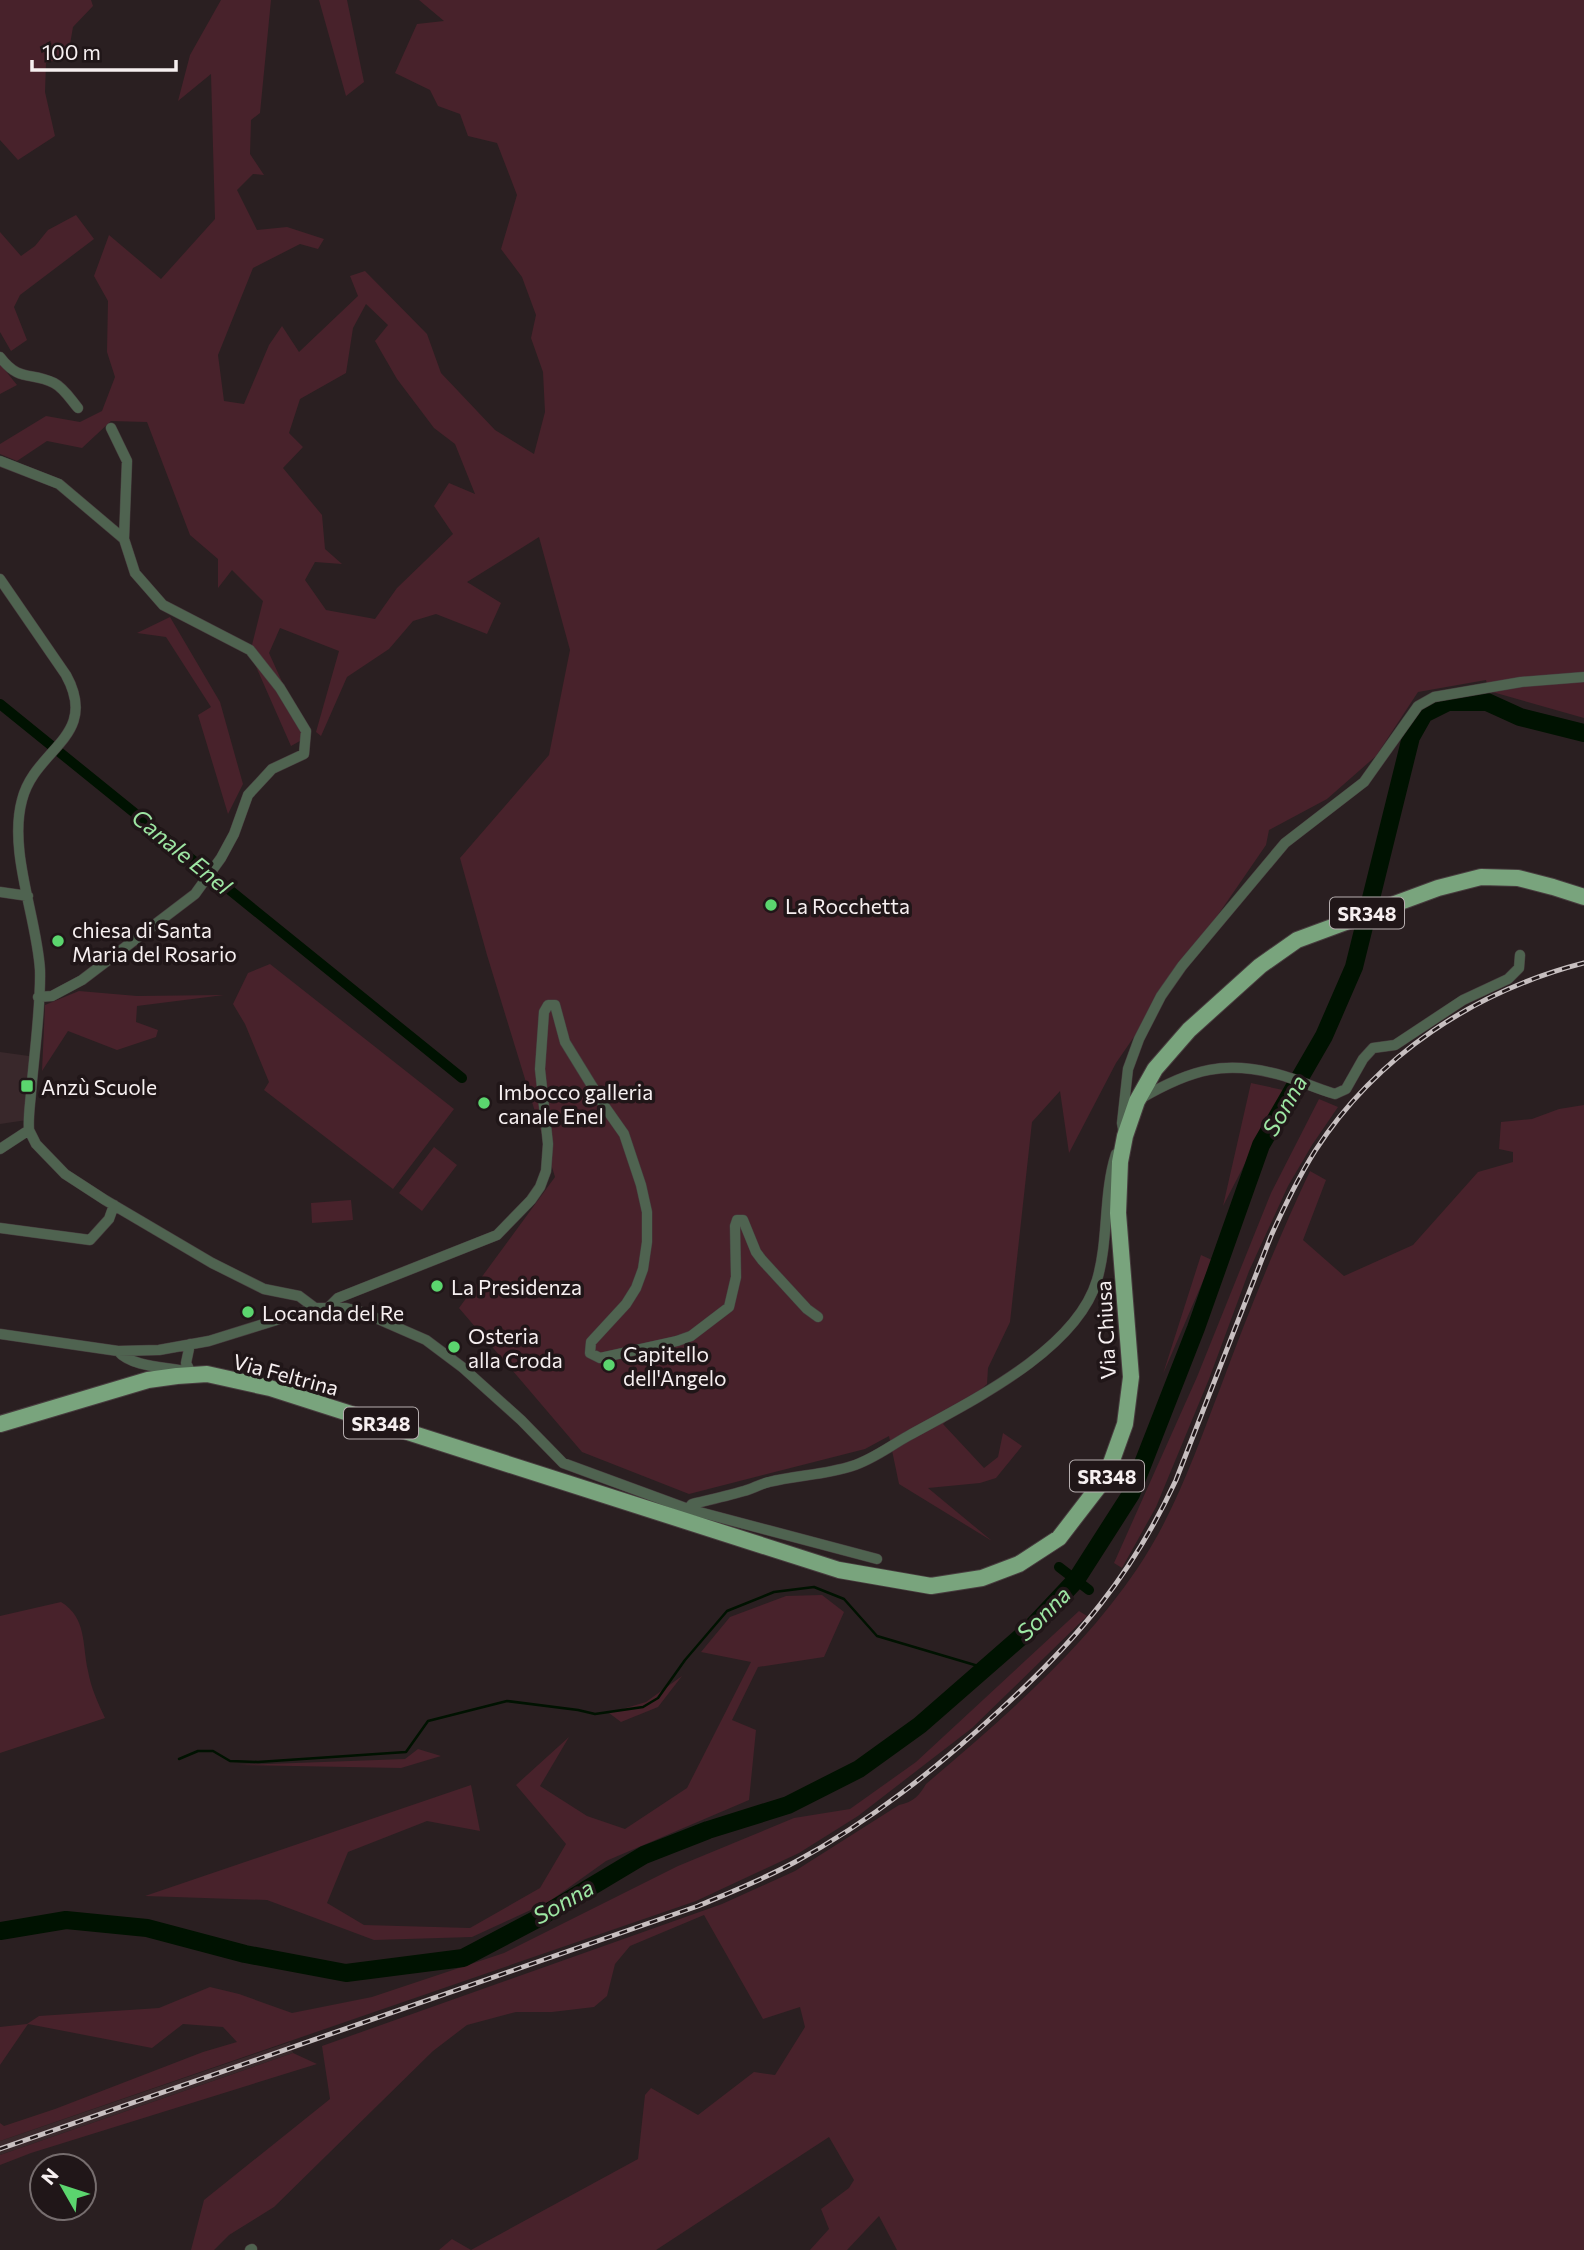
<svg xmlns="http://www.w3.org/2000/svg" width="1584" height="2250" viewBox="0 0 1584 2250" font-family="Commissioner,sans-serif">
  <rect width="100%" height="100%" fill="#2a1f21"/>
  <path fill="#39282b" d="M0,1052L29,1056L31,1071L27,1120L0,1124Z
    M290,2042L293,2053L0,2155V2141Z"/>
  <path fill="#48222b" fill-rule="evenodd" d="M0,0H91L93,6L73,27L68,56L46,63L45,92L55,136L18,160L0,140Z
    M221,0H271L260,113L251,120L250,154L264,175L253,174L237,190L257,230L287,227L324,239L318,249L300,244L253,268L218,355L224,401L244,404L269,345L282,326L299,352L358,296L350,276L365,271L427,334L441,373L495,430L534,454L545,412L543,372L531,338L536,315L522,277L501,249L517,195L497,143L468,136L460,114L438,106L430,90L395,73L417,24L444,21L419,0H1584V718L1489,691L1486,680L1418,692L1376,756L1327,799L1269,830L1266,845L1116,1063L1069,1153L1060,1091L1032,1122L1010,1322L988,1368L987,1384L943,1424L984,1468L998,1457L1003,1433L1022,1446L996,1478L980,1483L928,1488L992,1541L899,1484L889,1436L865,1449L689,1494L582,1452L459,1308L555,1177L487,955L460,858L549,755L570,650L539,537L467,582L501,603L487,634L436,614L413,621L389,649L347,677L321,736L316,732L339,651L280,628L269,653L307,737L291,746L250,653L263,601L232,570L218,588V559L190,535L147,422L111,421L82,448L47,441L17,461L0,454V444L46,416L80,422L102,411L115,377L107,352L108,301L94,276L109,235L161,279L215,219L211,74L178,101L190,55ZM366,304L388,325L375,341L397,379L434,428L455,444L475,494L449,483L434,506L453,534L397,588L375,619L326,610L305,580L315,562L342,564L325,549L322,515L283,468L303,447L289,433L300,399L346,373L353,328Z
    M319,0H347L364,82L346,96Z
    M76,215L94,239L20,295L14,307L27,340L11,351L0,332V232L21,256L35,246L48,230Z
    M0,364L17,385L0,394Z
    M170,617L220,702L243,784L228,814L198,715L211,707L166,637L137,633Z
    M270,964L454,1109L393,1189L264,1090L269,1082L245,1024L233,1004L248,973Z
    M79,991L137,996L224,995L137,1006L136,1022L158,1030L156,1037L117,1050L68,1031L42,1071L45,1005Z
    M1251,1083L1283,1090L1223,1206Z
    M1319,1099L1338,1107L1312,1145L1288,1186L1249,1271L1209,1379L1156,1507L1122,1568L1114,1563L1197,1377L1271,1193Z
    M1584,1105V2250H897L879,2216L847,2250H810L829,2229L821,2209L849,2188L854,2180L829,2137L656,2250H439L452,2239L471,2250L638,2159L645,2095L651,2088L698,2115L754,2072L775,2075L805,2027L800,2007L763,2019L704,1915L630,1946L615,1964L607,1996L594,2007L552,2012H516L467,2025L433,2051L274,2207L229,2235L214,2250H191L204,2200L330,2099L322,2046L722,1904L795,1871L899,1805C913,1802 919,1796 926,1784C1002,1719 1081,1652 1137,1569C1175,1513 1197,1448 1221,1386C1248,1313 1277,1241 1310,1171L1326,1180L1303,1240L1344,1276L1413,1245L1478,1172L1513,1162V1152L1499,1149L1501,1122L1532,1119L1559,1109Z
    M434,1147L457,1165L422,1211L399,1193Z
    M351,1200L353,1220L312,1223L311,1203Z
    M1201,1255L1212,1260L1163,1374Z
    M822,1595L844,1612L824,1657L758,1667L732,1720L756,1730L749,1800L606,1861L550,1901L472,1937L374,1940L267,1900L145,1896L471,1785L480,1831L427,1821L348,1852L327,1903L364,1925L470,1928L540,1888L566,1844L516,1785L569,1737L540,1786L587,1816L625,1829L687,1788L751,1662L701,1652L730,1617L786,1596Z
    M61,1602C87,1618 82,1644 88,1671C91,1688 98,1703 105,1718L0,1753V1616Z
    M1079,1611L1087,1616L972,1728L858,1816L799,1853L696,1901L0,2141V2123L4,2126L55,2109L203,2052L237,2042L223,2027L183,2024L152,2048L28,2024L0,2065V2027L27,2024L39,2016L159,2008L210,1987L239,1994L292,2013L372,1997L504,1953L678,1866L794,1818L850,1809L916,1762Z
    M682,1676L658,1707L621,1722L609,1713L646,1702Z
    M418,1749L441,1756L401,1768L237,1765L405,1759Z
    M293,2053L317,2064L31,2153L0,2165V2155Z"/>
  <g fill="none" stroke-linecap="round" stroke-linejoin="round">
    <path stroke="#001201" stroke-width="2.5" d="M179,1759L198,1751H213L230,1761L258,1762L406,1752L428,1721L507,1701L578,1710L595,1714L643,1707L658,1698L685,1660L727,1611L774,1592L814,1587L844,1599L877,1636L985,1668"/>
    <path stroke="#001201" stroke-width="10" d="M0,704L462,1078
      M1059,1567L1089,1590"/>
    <path stroke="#001201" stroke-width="18" d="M0,1931L66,1920L147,1928L245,1954L346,1973L463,1958L537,1919L644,1855L708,1830L788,1805L859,1769L920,1725L1031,1628L1076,1580L1131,1494L1196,1328L1261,1145L1324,1036L1354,967L1411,737L1424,714L1448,702H1487L1520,717L1584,733"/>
    <g stroke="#473c3e" stroke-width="11">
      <path id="street" d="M0,357C20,383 30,371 54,383C64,388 71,400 78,408
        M111,428L127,461L124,539
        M0,461L59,484L124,539L135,573L163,605L250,650L280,688L306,731L304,754L272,769L248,795L234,834L221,858L195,894L82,980L52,996L38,997
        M0,579L66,675C100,737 35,748 22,800C8,851 37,918 40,970C41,1008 34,1054 31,1093C30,1105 28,1118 29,1130L36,1144L65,1174L105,1200L212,1263L264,1289L299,1296L315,1308
        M0,892L28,896
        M1140,1099C1191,1069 1226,1059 1284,1076C1301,1081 1317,1089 1335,1094L1346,1089L1363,1059L1373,1048L1395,1045L1463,1000L1508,979L1519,968L1520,955
        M1124,1134L1122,1123L1128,1069L1139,1039L1161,996L1182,966L1285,843L1364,782L1418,706L1434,697L1521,682L1584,677
        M0,1149L29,1130
        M0,1228L90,1240L109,1219L114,1205
        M329,1307L338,1298L497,1235L531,1200L540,1187L546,1171L548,1144L540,1069L544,1012L548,1005H555L565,1042L605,1107L624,1134L641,1185L647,1212V1242L643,1269L636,1288L626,1304L591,1342L590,1353L600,1358L677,1341L691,1336L729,1307L736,1277L735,1226L737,1220H743L756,1252L762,1260L807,1309L818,1317
        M0,1334L118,1351L159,1350L209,1341L315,1308H346L362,1312L426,1340L462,1367L521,1420L563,1463L688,1509L877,1559
        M118,1351C131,1367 166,1367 185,1371
        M190,1371L186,1363L190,1344
        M688,1509L692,1504C709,1500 727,1496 744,1491C752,1489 760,1484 769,1482C796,1475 825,1475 852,1466C872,1460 890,1446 908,1436C969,1402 1076,1351 1097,1280C1109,1239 1103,1194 1116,1154
        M250,2250L252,2249"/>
    </g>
    <g stroke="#473c3e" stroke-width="18">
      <path id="primary" d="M0,1424L148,1380L177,1376L207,1374L270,1388L839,1570L931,1586L982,1578L1019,1564L1059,1538L1106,1477L1125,1424L1131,1377L1118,1213L1120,1162L1125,1136L1137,1101L1155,1069L1189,1030L1260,966L1297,940L1438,888L1481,877L1518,878L1553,887L1584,897"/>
    </g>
    <use href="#street" stroke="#4f6350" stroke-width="10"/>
    <use href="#primary" stroke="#79a47d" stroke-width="16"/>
    <g stroke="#c7bfc0" stroke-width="5">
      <path id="rail" d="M0,2149L698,1906C731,1892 764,1879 795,1862C871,1821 937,1768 1000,1710C1077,1640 1132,1575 1176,1480L1271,1236C1284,1207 1298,1178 1315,1151C1377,1055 1475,991 1584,963"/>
    </g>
    <use href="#rail" stroke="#201618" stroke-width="2.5" stroke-dasharray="8" stroke-linecap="butt"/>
  </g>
  <g fill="#5bd56e" stroke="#201618" stroke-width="2.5">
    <circle cx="771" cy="905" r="7"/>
    <circle cx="58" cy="941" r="7"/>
    <rect x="20" y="1079" width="14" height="14" rx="3.5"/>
    <circle cx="484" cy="1103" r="7"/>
    <circle cx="437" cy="1286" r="7"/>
    <circle cx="248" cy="1312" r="7"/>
    <circle cx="454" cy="1347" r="7"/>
    <circle cx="609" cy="1365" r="7"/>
  </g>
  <g text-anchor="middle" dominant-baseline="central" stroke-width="7" stroke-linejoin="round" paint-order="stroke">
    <g fill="#201618" stroke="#b6aeaf" stroke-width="2">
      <rect x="1330" y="897.5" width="74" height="31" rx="5"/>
      <rect x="344" y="1407.5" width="74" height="31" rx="5"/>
      <rect x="1070" y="1460.5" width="74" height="31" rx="5"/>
    </g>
    <g font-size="19" font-weight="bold" fill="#f6eff0">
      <text x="1367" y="913">SR348</text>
      <text x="381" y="1423">SR348</text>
      <text x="1107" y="1476">SR348</text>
    </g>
    <g font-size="21" fill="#f6eff0" stroke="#201618" text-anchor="start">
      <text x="785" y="905">La Rocchetta</text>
      <text x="72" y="929">chiesa di Santa<tspan x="72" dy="24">Maria del Rosario</tspan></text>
      <text x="41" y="1086">Anzù Scuole</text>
      <text x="498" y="1091">Imbocco galleria<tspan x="498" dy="24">canale Enel</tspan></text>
      <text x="451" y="1286">La Presidenza</text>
      <text x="262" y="1312">Locanda del Re</text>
      <text x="468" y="1335">Osteria<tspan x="468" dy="24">alla Croda</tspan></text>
      <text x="623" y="1353">Capitello<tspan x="623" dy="24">dell'Angelo</tspan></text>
    </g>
    <g font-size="21" fill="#f6eff0" stroke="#201618">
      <text transform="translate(1105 1330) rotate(-93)">Via Chiusa</text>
      <text transform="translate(286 1374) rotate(15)">Via Feltrina</text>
    </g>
    <g font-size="23" font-style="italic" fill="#9de6a3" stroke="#201618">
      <text transform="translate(182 851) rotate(39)">Canale Enel</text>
      <text transform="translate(1284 1105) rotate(-60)">Sonna</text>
      <text transform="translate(1043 1613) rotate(-45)">Sonna</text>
      <text transform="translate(563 1901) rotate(-30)">Sonna</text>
    </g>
  </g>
  <g transform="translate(63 2187) rotate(309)"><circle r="33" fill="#201618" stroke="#766d6e" stroke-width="2"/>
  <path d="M0-5L12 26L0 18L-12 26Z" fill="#5bd56e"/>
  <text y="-10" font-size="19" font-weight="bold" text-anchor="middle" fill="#f6eff0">N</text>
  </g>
  <path d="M32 60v10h144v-10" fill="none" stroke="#f6eff0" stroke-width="3.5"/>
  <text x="42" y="60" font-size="21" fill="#f6eff0" stroke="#201618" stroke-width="5" paint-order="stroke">100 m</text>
</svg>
